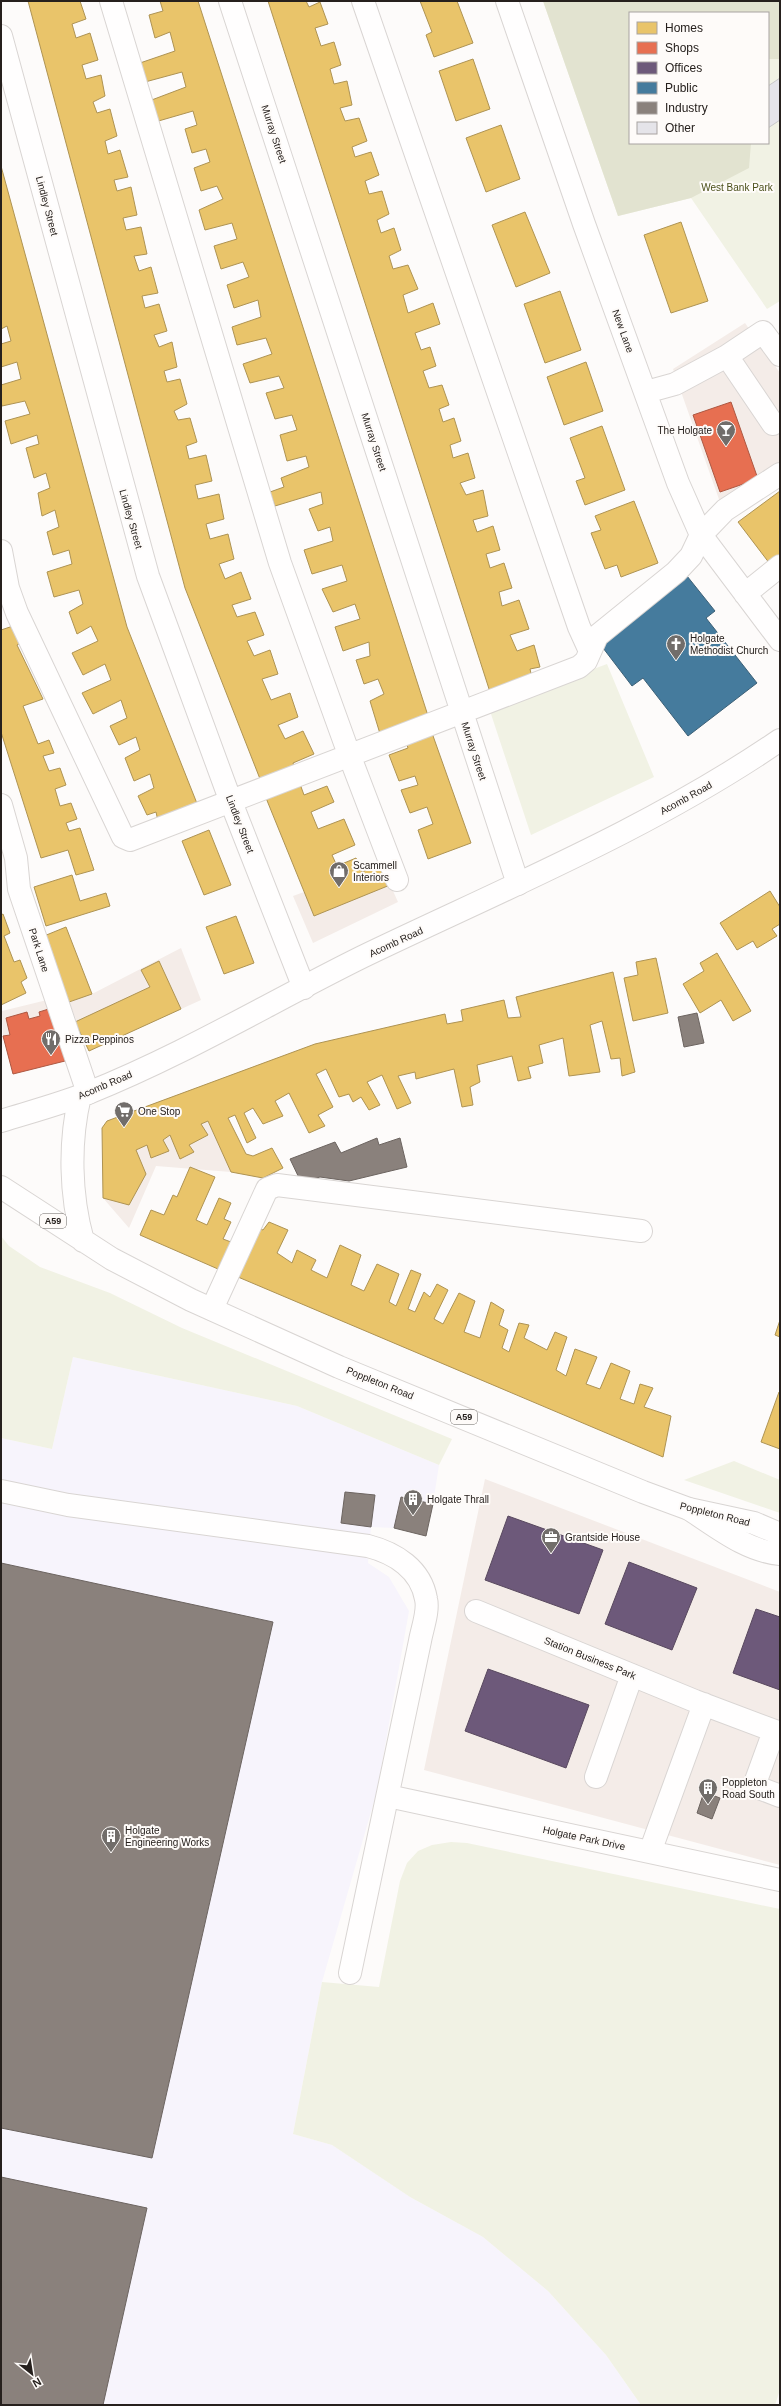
<svg xmlns="http://www.w3.org/2000/svg" width="781" height="2406" viewBox="0 0 781 2406" font-family="Arial,sans-serif">
  <rect width="100%" height="100%" fill="#fdfbfa"/>
  <path fill="#f4ece8" d="M745,323L780,373V466L721,505L673,369Z
    M381,864L398,902L313,943L293,896Z
    M181,948L201,1000L89,1051L69,1002L92,994Z
    M47,1000L52,1008L65,1061L13,1074L3,1036L2,1011Z
    M193,1089L231,1172L156,1166L129,1228L103,1198L102,1128L107,1121Z
    M485,1479L780,1592V1865L424,1770Z"/>
  <path fill="#f7f4fc" d="M73,1357L297,1406L439,1465L433,1504L401,1497L394,1528L371,1527L368,1563L389,1577L409,1611L377,1791L322,1982L293,2134L332,2145L410,2197L483,2237L548,2291L606,2355L641,2405H1V1438L52,1449Z"/>
  <path fill="#f1f2e4" fill-rule="evenodd" d="M543,1H780V301L767,309L691,198L618,216ZM630,13H768V143H630Z
    M607,664L654,777L531,835L489,708Z
    M1,1236L9,1246L40,1267L110,1293L182,1328L452,1439L439,1465L297,1406L73,1357L52,1449L1,1438Z
    M734,1461L780,1480V1513L684,1480Z
    M451,1842L467,1843L780,1909V2390L775,2405H641L606,2355L548,2291L483,2237L410,2197L332,2145L293,2134L322,1982L379,1987L400,1881L407,1863L418,1851L432,1845Z"/>
  <path fill="#e2e3d0" d="M543,1H780V59H768V13H630V143H751L749,168L691,198L618,216Z"/>
  <path fill="#e9c46a" stroke="#ae9353" d="M28,1H80L86,19L72,24L76,38L90,33L98,60L82,65L86,79L101,75L105,96L93,102L97,113L110,109L117,136L105,141L108,154L120,150L128,177L114,180L117,191L131,187L137,215L123,218L126,230L141,227L147,254L134,256L139,271L151,267L158,293L142,296L145,308L159,304L167,331L154,335L159,347L172,342L177,367L164,371L167,382L180,379L187,404L174,411L178,420L190,418L197,442L186,446L189,459L206,455L212,481L195,485L198,499L219,494L224,519L206,524L210,539L228,534L234,559L219,564L225,579L241,572L251,599L232,605L237,617L255,612L264,635L247,641L254,656L270,650L278,674L262,679L271,700L290,693L298,717L278,725L285,739L303,731L314,754L293,763L295,770L262,784L185,588Z
    M160,1H198L430,722L381,737L370,701L384,694L378,679L364,684L356,660L370,656L369,642L343,651L335,627L360,619L355,604L333,612L322,589L347,581L342,565L312,574L304,550L333,541L330,527L318,531L309,509L323,504L321,492L275,506L270,492L284,487L281,478L309,467L306,456L287,461L280,435L297,430L292,415L275,419L266,393L284,388L279,376L250,383L243,364L272,354L266,338L237,345L232,327L261,317L258,300L234,308L227,285L249,277L243,262L221,269L214,246L237,239L232,223L205,230L199,210L223,199L217,186L201,191L194,168L210,162L206,149L192,153L185,129L197,125L193,111L155,122L149,101L186,87L182,72L145,82L140,63L175,51L170,32L155,38L149,15L163,11Z
    M268,1H306L309,7L320,2L328,24L315,28L321,46L334,42L341,65L330,69L334,84L347,81L352,105L340,108L345,121L359,118L367,141L352,147L355,157L371,152L379,175L365,181L369,194L382,191L389,214L377,220L381,233L394,228L401,250L389,256L393,269L408,265L418,289L403,295L408,313L433,303L440,324L415,333L421,350L430,347L436,366L423,371L429,388L442,385L449,405L439,409L443,422L454,418L461,441L450,445L453,458L468,453L475,478L460,483L466,495L483,490L488,516L473,520L477,532L493,526L500,550L486,554L490,568L504,563L512,588L499,592L502,606L519,600L529,629L510,635L517,651L534,645L540,667L530,669L532,678L490,692Z
    M420,1H457L473,43L434,57L426,35L432,32Z
    M473,59L490,109L456,121L439,71Z
    M501,125L520,179L486,192L466,138Z
    M1,166L127,627L198,806L158,821L156,812L147,815L138,796L154,788L150,774L134,781L125,758L140,750L136,737L119,745L110,726L127,718L121,700L93,714L82,693L111,680L105,664L83,675L72,653L98,641L91,626L77,634L69,612L83,604L79,590L54,597L47,572L72,564L69,550L53,555L47,532L59,527L55,510L42,516L38,493L50,488L46,473L34,478L26,448L39,444L37,435L11,444L5,421L30,414L25,401L2,406L1,402V385L21,379L17,362L1,367V344L11,341L7,326L1,329Z
    M525,212L550,273L516,287L492,225Z
    M681,222L708,301L671,313L644,235Z
    M560,291L581,350L545,363L524,304Z
    M586,362L603,411L564,425L547,377Z
    M602,426L625,490L585,505L576,481L585,478L570,438Z
    M780,491V557L770,564L738,522Z
    M634,501L658,563L621,577L617,565L605,569L591,533L601,530L595,516Z
    M13,626L22,642L17,645L43,699L23,706L38,744L49,740L54,753L43,756L49,771L60,768L66,785L55,789L60,806L71,803L77,819L66,823L69,831L80,828L94,870L76,875L68,850L41,858L1,732V630Z
    M432,733L471,843L428,859L418,830L433,824L427,807L410,813L401,790L418,785L415,776L399,781L389,755L408,748L406,742Z
    M300,784L304,795L327,786L334,802L311,812L318,829L344,819L355,845L332,855L337,866L356,858L362,872L381,864L390,885L314,916L266,798Z
    M209,830L231,885L204,895L182,841Z
    M72,875L80,901L106,893L110,906L46,926L34,887Z
    M770,891L780,907V924L772,929L777,936L757,948L753,941L737,950L720,923Z
    M3,914L10,933L4,936L14,962L20,960L27,978L21,982L26,993L1,1005V915Z
    M236,916L254,963L224,974L206,927Z
    M66,927L92,994L69,1002L44,936Z
    M717,953L751,1011L733,1021L721,1000L700,1013L683,984L704,971L700,963Z
    M656,958L668,1013L633,1021L624,978L638,975L636,962Z
    M159,961L181,1009L89,1051L75,1022L150,987L141,970Z
    M613,972L635,1072L622,1076L620,1058L611,1059L602,1021L590,1025L600,1072L569,1076L563,1038L539,1045L543,1063L528,1067L531,1078L518,1081L512,1056L477,1065L480,1082L470,1087L473,1105L462,1107L454,1069L416,1079L415,1072L398,1076L411,1103L397,1109L382,1075L367,1082L380,1105L369,1110L361,1097L353,1102L349,1094L339,1097L326,1069L316,1074L333,1107L318,1115L325,1126L309,1133L289,1093L275,1101L283,1116L263,1124L253,1108L244,1113L256,1138L247,1143L235,1115L228,1118L246,1154L253,1156L272,1148L283,1168L263,1178L231,1172L208,1121L201,1124L208,1135L189,1145L194,1152L180,1159L170,1135L163,1140L169,1151L151,1158L147,1145L136,1150L146,1174L129,1205L103,1198L102,1128L107,1121L315,1044L445,1014L447,1024L463,1021L461,1010L504,1000L508,1018L521,1017L516,997Z
    M190,1167L215,1177L196,1220L207,1225L219,1198L231,1203L224,1219L231,1222L223,1239L231,1242L218,1269L140,1235L151,1210L164,1215L173,1195L177,1197Z
    M269,1222L288,1230L277,1253L292,1263L297,1250L316,1260L311,1270L327,1278L340,1245L361,1255L351,1285L364,1291L377,1264L399,1274L389,1302L396,1306L411,1270L421,1274L408,1309L415,1312L424,1292L430,1297L437,1284L448,1290L434,1319L443,1324L459,1293L475,1301L464,1332L480,1338L491,1302L504,1310L499,1325L508,1330L502,1348L509,1352L519,1323L529,1325L524,1338L547,1350L555,1332L567,1337L556,1370L566,1376L575,1349L597,1357L586,1384L600,1389L611,1363L630,1371L620,1399L634,1404L640,1384L653,1388L644,1407L671,1416L663,1457L238,1277L257,1228L263,1230Z
    M780,1320V1337L775,1335Z
    M779,1392L780,1393V1449L761,1442Z"/>
  <path fill="#e76f51" stroke="#ad5741" d="M731,402L758,479L720,492L693,415Z
    M52,1008L65,1061L13,1074L3,1036L10,1035L6,1018L27,1012L29,1019L40,1016L39,1012Z"/>
  <path fill="#6d597a" stroke="#58485e" d="M508,1516L603,1550L579,1614L485,1580Z
    M629,1562L697,1588L672,1650L605,1624Z
    M756,1609L780,1617V1690L733,1673Z
    M488,1669L589,1705L566,1768L465,1731Z"/>
  <path fill="#457b9d" stroke="#3c6077" d="M687,576L715,611L706,618L757,683L688,736L643,678L632,686L600,644Z"/>
  <path fill="#8a817c" stroke="#6c6460" d="M697,1013L704,1043L684,1047L678,1017Z
    M377,1138L379,1145L400,1138L407,1167L349,1181L320,1177L301,1182L290,1159L335,1142L341,1153Z
    M345,1492L375,1495L371,1527L341,1523Z
    M401,1497L433,1504L426,1536L394,1528Z
    M1,1563L273,1622L152,2158L1,2128Z
    M704,1792L720,1798L712,1819L697,1813Z
    M1,2177L147,2208L103,2405H1Z"/>
  <path fill="#e5e4e9" stroke="#c9c8ca" d="M780,78V120L768,128V86Z"/>
  <g fill="none" stroke-linecap="round" stroke-linejoin="round">
    <g stroke="#d9d5d3" stroke-width="24">
      <path id="minor" d="M111,1L280,563L350,757L397,880
        M230,1L518,884
        M363,1L579,627L589,649
        M507,1L584,224L678,483L701,535L780,640
        M1,36L148,576L231,802L304,988
        M727,356L763,332L780,355
        M646,392L675,384L727,356L773,424
        M1,551L8,588L17,613L123,837L130,840L579,667L586,661L597,636L676,572L691,556L701,535L725,510L780,474
        M745,594L780,566
        M1,805L16,858L19,889L88,1093
        M212,1309L267,1189L277,1185L641,1231
        M1,1491L68,1505L368,1546C395,1553 421,1569 426,1599C429,1611 422,1629 420,1641L350,1973
        M689,1509C717,1527 746,1551 780,1554
        M476,1611L695,1701L780,1733
        M774,1731L754,1786L780,1796
        M596,1777L632,1675
        M388,1796L780,1880
        M650,1852L704,1704"/>
    </g>
    <g stroke="#d9d5d3" stroke-width="24">
      <path id="major" d="M80,1096C69,1142 70,1195 83,1241
        M1,1121C30,1112 60,1104 88,1093C183,1055 271,1002 362,957C503,889 650,829 780,740
        M1,1187L112,1259L191,1300L339,1367L643,1492L689,1509L754,1523L780,1534"/>
    </g>
    <use href="#minor" stroke="#fffefe" stroke-width="22"/>
    <use href="#major" stroke="#fffefe" stroke-width="22"/>
  </g>
  <defs>
    <g id="bar-pin" transform="scale(1)"><path d="M0 17L-7.5 6A9.5 9.5 0 1 1 7.5 6Z" fill="#716d6a" stroke="#fefbf9"/><path d="M-6-5H6L.8 .8V4.5H3.5V6h-7V4.5H-.8V.8Z" fill="#fff"/></g>
    <g id="church-pin" transform="scale(1)"><path d="M0 17L-7.5 6A9.5 9.5 0 1 1 7.5 6Z" fill="#716d6a" stroke="#fefbf9"/><path d="M-1.2-6h2.4v3.5h3.3v2.4h-3.3V6h-2.4V-.1h-3.3v-2.4h3.3Z" fill="#fff"/></g>
    <g id="shop-pin" transform="scale(1)"><path d="M0 17L-7.5 6A9.5 9.5 0 1 1 7.5 6Z" fill="#716d6a" stroke="#fefbf9"/><path d="M-5-2.5h2.3a2.7 3.5 0 0 1 5.4 0H5L5.5 6h-11ZM-1.5-2.5h3a1.5 2.3 0 0 0-3 0Z" fill="#fff"/></g>
    <g id="restaurant-pin" transform="scale(1)"><path d="M0 17L-7.5 6A9.5 9.5 0 1 1 7.5 6Z" fill="#716d6a" stroke="#fefbf9"/><path d="M-5-6h1v4h1v-4h1v4h1v-4h1v5L-1.5 .5V6h-2V.5L-5-1ZM5-6V6H3V1.5H1.5Q1.5-4 5-6Z" fill="#fff"/></g>
    <g id="supermarket-pin" transform="scale(1)"><path d="M0 17L-7.5 6A9.5 9.5 0 1 1 7.5 6Z" fill="#716d6a" stroke="#fefbf9"/><path d="M-6-5.5h2.5l.6 2H6L4.5 2H-2.5L-4.4-4H-6ZM-1.5 3.2a1.3 1.3 0 1 0 .1 0ZM3 3.2a1.3 1.3 0 1 0 .1 0Z" fill="#fff"/></g>
    <g id="building-pin" transform="scale(1)"><path d="M0 17L-7.5 6A9.5 9.5 0 1 1 7.5 6Z" fill="#716d6a" stroke="#fefbf9"/><path d="M-4-6H4V6H1V3H-1V6H-4ZM-2.5-4.3h1.7v1.8h-1.7ZM.8-4.3h1.7v1.8H.8ZM-2.5-1h1.7V.8h-1.7ZM.8-1h1.7V.8H.8Z" fill="#fff"/></g>
    <g id="office-pin" transform="scale(1)"><path d="M0 17L-7.5 6A9.5 9.5 0 1 1 7.5 6Z" fill="#716d6a" stroke="#fefbf9"/><path d="M-6-3h4V-5.5h4V-3h4V5H-6ZM-1-4.5V-3h2v-1.5ZM-6 0V1H6V0Z" fill="#fff"/></g>
  </defs>
  <g fill-rule="evenodd">
    <use href="#bar-pin" x="726" y="430"/>
    <use href="#church-pin" x="676" y="644"/>
    <use href="#shop-pin" x="339" y="871"/>
    <use href="#restaurant-pin" x="51" y="1039"/>
    <use href="#supermarket-pin" x="124" y="1111"/>
    <use href="#building-pin" x="413" y="1499"/>
    <use href="#office-pin" x="551" y="1537"/>
    <use href="#building-pin" x="708" y="1788"/>
    <use href="#building-pin" x="111" y="1836"/>
  </g>
  <g text-anchor="middle" dominant-baseline="central" stroke-width="4" stroke-linejoin="round" paint-order="stroke">
    <g fill="#fefbf9" stroke="#67625f" stroke-width="1">
      <rect x="40" y="1214" width="26" height="14" rx="3"/>
      <rect x="451" y="1410" width="26" height="14" rx="3"/>
    </g>
    <g font-size="9" font-weight="bold" fill="#26201d">
      <text x="53" y="1221">A59</text>
      <text x="464" y="1417">A59</text>
    </g>
    <g font-size="10" fill="#26201d" stroke="#fefbf9">
      <text transform="translate(274 134) rotate(72)">Murray Street</text>
      <text transform="translate(47 206) rotate(75)">Lindley Street</text>
      <text transform="translate(623 331) rotate(70)">New Lane</text>
      <text transform="translate(374 442) rotate(72)">Murray Street</text>
      <text transform="translate(131 519) rotate(74)">Lindley Street</text>
      <text transform="translate(474 751) rotate(72)">Murray Street</text>
      <text transform="translate(686 798) rotate(-29)">Acomb Road</text>
      <text transform="translate(240 824) rotate(69)">Lindley Street</text>
      <text transform="translate(396 942) rotate(-25)">Acomb Road</text>
      <text transform="translate(39 950) rotate(72)">Park Lane</text>
      <text transform="translate(105 1085) rotate(-23)">Acomb Road</text>
      <text transform="translate(380 1383) rotate(22)">Poppleton Road</text>
      <text transform="translate(715 1514) rotate(14)">Poppleton Road</text>
      <text transform="translate(590 1658) rotate(22)">Station Business Park</text>
      <text transform="translate(584 1838) rotate(12)">Holgate Park Drive</text>
    </g>
    <g font-size="10" fill="#4b501a" stroke="#fefbf9">
      <text x="737" y="187">West Bank Park</text>
    </g>
    <g font-size="10" fill="#26201d" stroke="#fefbf9" text-anchor="start">
      <text x="712" y="430" text-anchor="end">The Holgate</text>
      <text x="690" y="638">Holgate<tspan x="690" dy="12">Methodist Church</tspan></text>
      <text x="353" y="865">Scammell<tspan x="353" dy="12">Interiors</tspan></text>
      <text x="65" y="1039">Pizza Peppinos</text>
      <text x="138" y="1111">One Stop</text>
      <text x="427" y="1499">Holgate Thrall</text>
      <text x="565" y="1537">Grantside House</text>
      <text x="722" y="1782">Poppleton<tspan x="722" dy="12">Road South</tspan></text>
      <text x="125" y="1830">Holgate<tspan x="125" dy="12">Engineering Works</tspan></text>
    </g>
  </g>
  <rect width="781" height="2406" fill="none" stroke="#26201d" stroke-width="4"/>
  <rect x="629" y="12" width="140" height="132" fill="#fefbf9" stroke="#a8a3a1"/>
  <rect x="637" y="22" width="20" height="12" fill="#e9c46a" stroke="#a8a3a1"/>
  <text x="665" y="32" font-size="12" fill="#26201d">Homes</text>
  <rect x="637" y="42" width="20" height="12" fill="#e76f51" stroke="#a8a3a1"/>
  <text x="665" y="52" font-size="12" fill="#26201d">Shops</text>
  <rect x="637" y="62" width="20" height="12" fill="#6d597a" stroke="#a8a3a1"/>
  <text x="665" y="72" font-size="12" fill="#26201d">Offices</text>
  <rect x="637" y="82" width="20" height="12" fill="#457b9d" stroke="#a8a3a1"/>
  <text x="665" y="92" font-size="12" fill="#26201d">Public</text>
  <rect x="637" y="102" width="20" height="12" fill="#8a817c" stroke="#a8a3a1"/>
  <text x="665" y="112" font-size="12" fill="#26201d">Industry</text>
  <rect x="637" y="122" width="20" height="12" fill="#e5e4e9" stroke="#a8a3a1"/>
  <text x="665" y="132" font-size="12" fill="#26201d">Other</text>
  <g transform="translate(32 2374) rotate(150)" stroke="#fefbf9" stroke-width="3" paint-order="stroke">
  <path d="M0-3L7 15L0 10L-7 15Z" fill="#26201d"/>
  <text y="-6" font-size="11" font-weight="bold" text-anchor="middle" fill="#26201d">N</text>
  </g>
</svg>
